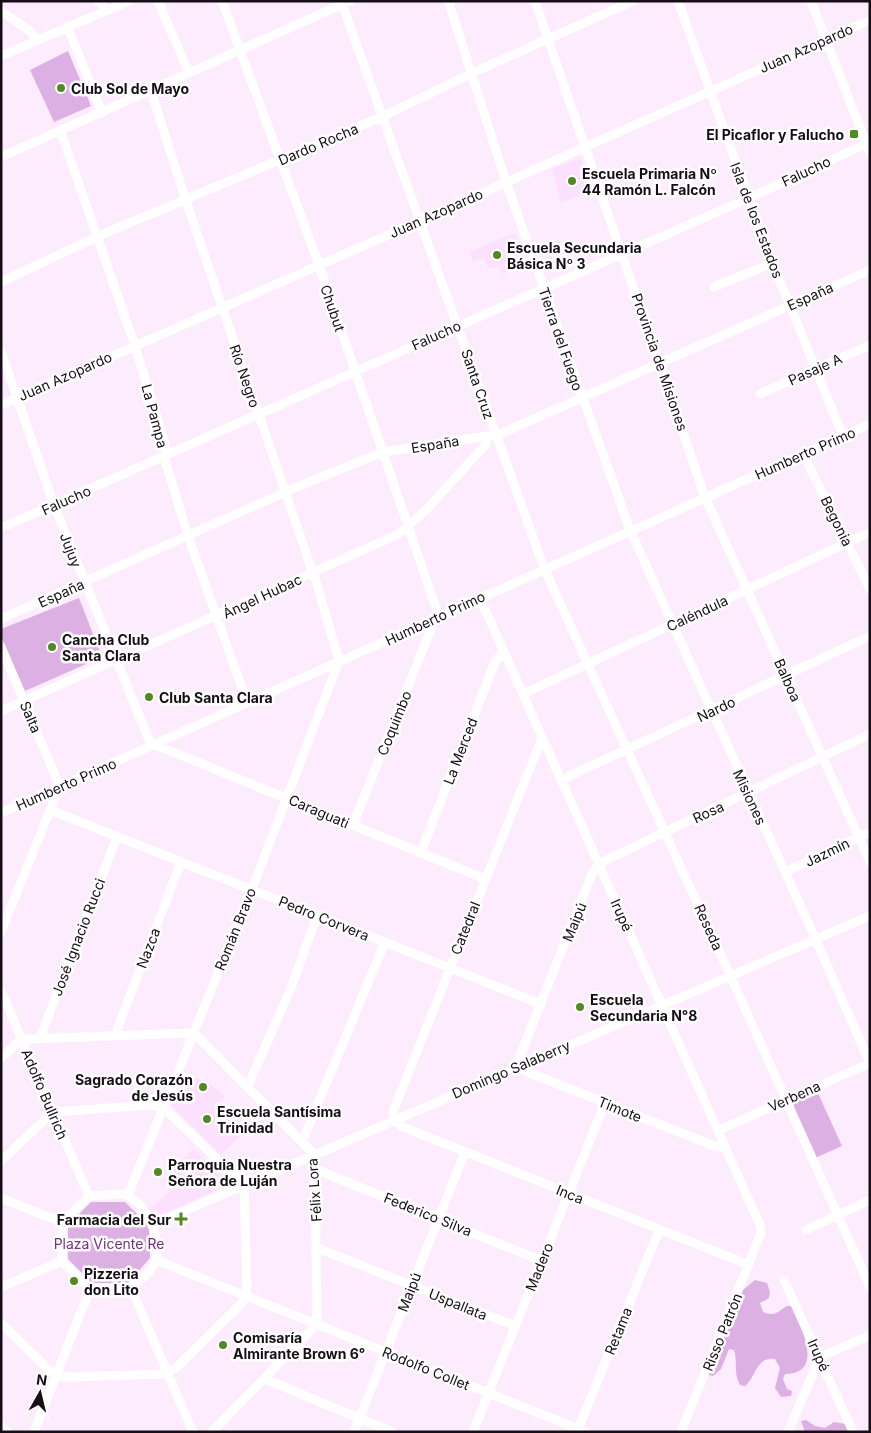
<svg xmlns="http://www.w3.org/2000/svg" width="871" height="1433" viewBox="0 0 871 1433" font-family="Inter,sans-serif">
  <rect width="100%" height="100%" fill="#fcecfe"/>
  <path fill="#fbe1fe" d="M580,158L593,192L561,202L552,169Z
    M515,233L527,265L502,274L499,266L488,269L484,258L473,262L470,252Z
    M184,1073L210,1084L225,1097L216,1106L243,1133L221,1155L172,1105Z
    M193,1149L226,1181L227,1185L159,1216L156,1215L149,1209L172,1190L162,1181Z"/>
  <path fill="#dcb0e2" d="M68,51L91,106L54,122L30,70Z
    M79,598L102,657L25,691L1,636V629Z
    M817,1091L842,1146L815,1158L792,1105L795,1100Z
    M91,1202H125L149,1226L150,1258L128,1283H92L68,1259V1225Z
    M755,1280L767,1283L770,1292L769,1298L760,1303L763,1312C775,1317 777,1312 787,1306H792C800,1326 826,1373 785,1374L783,1379L787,1389L792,1391L791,1396L781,1397L775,1388L780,1368L775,1359C755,1357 757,1376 745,1386L740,1385C733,1373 738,1362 734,1350L729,1349L721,1369L713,1376L708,1375L709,1360L729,1328L743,1290Z
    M806,1420L815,1426L825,1428L834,1422L851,1425L855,1432H805L801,1421Z"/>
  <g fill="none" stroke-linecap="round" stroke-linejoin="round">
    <path stroke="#fff" stroke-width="9" d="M98,1L107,10
      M158,1L189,73
      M222,1L319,265L439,617
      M341,1L544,568L730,975L870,1287
      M535,1L705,497L870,862
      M678,1L769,254L843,436
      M811,1L870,153
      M449,3L506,182L630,530L815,938L870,1063
      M1,11L30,31L38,40
      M68,28L102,113
      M1,56L129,1
      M61,132L135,346L165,443L166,463L188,536L247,702
      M1,157L350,1
      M1,282L101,235L384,116L470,74L633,1
      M714,287L773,263
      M1,351L54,505L149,740L153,744L485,879
      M760,394L870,345
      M1,405L420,221L870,20
      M803,454L870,589
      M1,528L749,198L870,142
      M480,598L760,1225L761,1233L681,1432
      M1,619L299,486L383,452L500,434L870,270
      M1,647L60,787
      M523,694L870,532
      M1,711L399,534L426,510L486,444L487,437
      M542,738L394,1109L393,1119L403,1127L749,1265
      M561,780L870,636
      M50,810L541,1004
      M1,813L870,424
      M353,825L431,629L432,620
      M421,852L495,662L503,652
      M785,872L870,832
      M1,932L55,798L53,790
      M1,991L89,1196
      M117,1035L118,1027L181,862
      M40,1038L117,837
      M1,1058L17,1043L29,1039L192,1033L198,1037L312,1152L315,1169L317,1321L312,1329L212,1432
      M248,1086L291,988L317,916
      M719,1130L870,1063
      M302,1142L385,942
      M724,1147L714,1146L525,1071L519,1065L520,1056L592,874L600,863L870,734
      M1,1161L53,1112L152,1105L163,1107L244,1185L247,1288L246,1297L241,1304L176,1368L163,1374L69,1377L56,1375L49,1370L1,1323
      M315,1169L542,1261
      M122,1194C145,1198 164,1241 155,1262C151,1272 139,1282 131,1288L90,1289L62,1261V1232L66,1218L89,1196Z
      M128,1195L252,889L339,661L317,585L186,201L151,91
      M1,1198L63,1223
      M154,1224L870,916
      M806,1230L870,1200
      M317,1248L515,1326
      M156,1260L586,1432
      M784,1280L853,1432
      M1,1287L62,1261
      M131,1288L193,1432
      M265,1379L392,1432
      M1,1426L7,1432
      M34,1432L90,1289
      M354,1432L465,1152
      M473,1432L605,1103
      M577,1432L659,1230
      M788,1432L820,1357L870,1335"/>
  </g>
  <g fill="#528923" stroke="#fff" stroke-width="2">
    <circle cx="61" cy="88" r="5"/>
    <rect x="849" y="129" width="10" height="10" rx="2.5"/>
    <circle cx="572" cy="181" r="5"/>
    <circle cx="497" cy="255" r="5"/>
    <circle cx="52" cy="647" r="5"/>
    <circle cx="149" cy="697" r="5"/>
    <circle cx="580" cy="1007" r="5"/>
    <circle cx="203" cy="1087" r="5"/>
    <circle cx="207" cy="1119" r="5"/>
    <circle cx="158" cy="1172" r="5"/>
    <path d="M178.5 1211.5h5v5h5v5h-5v5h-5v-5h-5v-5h5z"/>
    <circle cx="74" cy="1281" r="5"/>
    <circle cx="223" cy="1345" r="5"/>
  </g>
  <g text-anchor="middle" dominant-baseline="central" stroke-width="5" stroke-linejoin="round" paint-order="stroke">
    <g font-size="14" fill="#160d17" stroke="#fff">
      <text transform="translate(806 48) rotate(-24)">Juan Azopardo</text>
      <text transform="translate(318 144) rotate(-23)">Dardo Rocha</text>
      <text transform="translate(806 171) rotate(-25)">Falucho</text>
      <text transform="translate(436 213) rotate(-24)">Juan Azopardo</text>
      <text transform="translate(757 220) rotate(69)">Isla de los Estados</text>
      <text transform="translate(810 296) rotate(-24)">España</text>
      <text transform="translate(333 308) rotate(71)">Chubut</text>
      <text transform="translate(436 335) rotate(-24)">Falucho</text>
      <text transform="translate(561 339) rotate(71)">Tierra del Fuego</text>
      <text transform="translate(660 362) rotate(71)">Provincia de Misiones</text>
      <text transform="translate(815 369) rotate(-24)">Pasaje A</text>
      <text transform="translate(65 376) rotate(-24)">Juan Azopardo</text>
      <text transform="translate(245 376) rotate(71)">Río Negro</text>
      <text transform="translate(478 384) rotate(71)">Santa Cruz</text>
      <text transform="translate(155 416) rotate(75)">La Pampa</text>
      <text transform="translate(435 444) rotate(-9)">España</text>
      <text transform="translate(805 453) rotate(-24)">Humberto Primo</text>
      <text transform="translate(66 500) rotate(-24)">Falucho</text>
      <text transform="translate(837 521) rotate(64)">Begonia</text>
      <text transform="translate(71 550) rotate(69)">Jujuy</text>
      <text transform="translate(61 593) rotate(-24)">España</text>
      <text transform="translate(262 596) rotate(-25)">Ángel Hubac</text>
      <text transform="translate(697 613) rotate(-25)">Caléndula</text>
      <text transform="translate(435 618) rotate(-25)">Humberto Primo</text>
      <text transform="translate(788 680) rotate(66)">Balboa</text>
      <text transform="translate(716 709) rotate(-25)">Nardo</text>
      <text transform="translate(31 717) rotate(67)">Salta</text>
      <text transform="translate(394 723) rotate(-68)">Coquimbo</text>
      <text transform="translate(460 751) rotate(-69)">La Merced</text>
      <text transform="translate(66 784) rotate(-24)">Humberto Primo</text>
      <text transform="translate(750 797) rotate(65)">Misiones</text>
      <text transform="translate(319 811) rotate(23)">Caraguati</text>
      <text transform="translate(708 812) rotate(-25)">Rosa</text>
      <text transform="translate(827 852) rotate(-26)">Jazmín</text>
      <text transform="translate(622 915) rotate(66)">Irupé</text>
      <text transform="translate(324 918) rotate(22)">Pedro Corvera</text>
      <text transform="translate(574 922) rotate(-68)">Maipú</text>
      <text transform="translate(709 927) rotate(66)">Reseda</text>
      <text transform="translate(465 928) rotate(-68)">Catedral</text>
      <text transform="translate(235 929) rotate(-68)">Román Bravo</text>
      <text transform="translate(78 937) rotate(-69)">José Ignacio Rucci</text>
      <text transform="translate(148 948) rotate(-69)">Nazca</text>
      <text transform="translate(511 1069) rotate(-23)">Domingo Salaberry</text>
      <text transform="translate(45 1094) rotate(67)">Adolfo Bullrich</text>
      <text transform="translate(794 1096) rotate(-24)">Verbena</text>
      <text transform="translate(620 1109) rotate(22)">Timote</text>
      <text transform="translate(314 1190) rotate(-94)">Félix Lora</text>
      <text transform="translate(570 1194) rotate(22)">Inca</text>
      <text transform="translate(428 1214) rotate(22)">Federico Silva</text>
      <text transform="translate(539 1267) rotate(-68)">Madero</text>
      <text transform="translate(409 1292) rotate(-69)">Maipú</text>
      <text transform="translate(458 1304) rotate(22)">Uspallata</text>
      <text transform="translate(618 1331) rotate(-68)">Retama</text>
      <text transform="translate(722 1332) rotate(-68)">Risso Patrón</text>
      <text transform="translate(819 1355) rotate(66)">Irupé</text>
      <text transform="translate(426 1368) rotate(22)">Rodolfo Collet</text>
    </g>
    <g font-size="14" font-weight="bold" fill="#160d17" stroke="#fff" text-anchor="start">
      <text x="71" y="88">Club Sol de Mayo</text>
      <text x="844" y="134" text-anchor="end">El Picaflor y Falucho</text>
      <text x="582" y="173">Escuela Primaria Nº<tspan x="582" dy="16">44 Ramón L. Falcón</tspan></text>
      <text x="507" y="247">Escuela Secundaria<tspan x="507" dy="16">Básica Nº 3</tspan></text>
      <text x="62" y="639">Cancha Club<tspan x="62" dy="16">Santa Clara</tspan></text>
      <text x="159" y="697">Club Santa Clara</text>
      <text x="590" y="999">Escuela<tspan x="590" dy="16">Secundaria N°8</tspan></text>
      <text x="193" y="1079" text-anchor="end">Sagrado Corazón<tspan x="193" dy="16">de Jesús</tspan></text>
      <text x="217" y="1111">Escuela Santísima<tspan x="217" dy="16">Trinidad</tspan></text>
      <text x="168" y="1164">Parroquia Nuestra<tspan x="168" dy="16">Señora de Luján</tspan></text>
      <text x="171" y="1219" text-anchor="end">Farmacia del Sur</text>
      <text x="84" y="1273">Pizzeria<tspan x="84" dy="16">don Lito</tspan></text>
      <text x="233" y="1337">Comisaría<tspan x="233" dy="16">Almirante Brown 6°</tspan></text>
    </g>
    <g font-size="14" fill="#772e82" stroke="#fff">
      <text x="109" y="1243">Plaza Vicente Re</text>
    </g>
  </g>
  <rect width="871" height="1433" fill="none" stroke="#160d17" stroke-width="5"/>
  <g transform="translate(40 1393) rotate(8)" stroke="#ffffff" stroke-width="4" paint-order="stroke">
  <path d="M0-4L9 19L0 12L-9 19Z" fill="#160d17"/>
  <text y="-8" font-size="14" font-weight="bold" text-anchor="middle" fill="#160d17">N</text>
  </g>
</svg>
